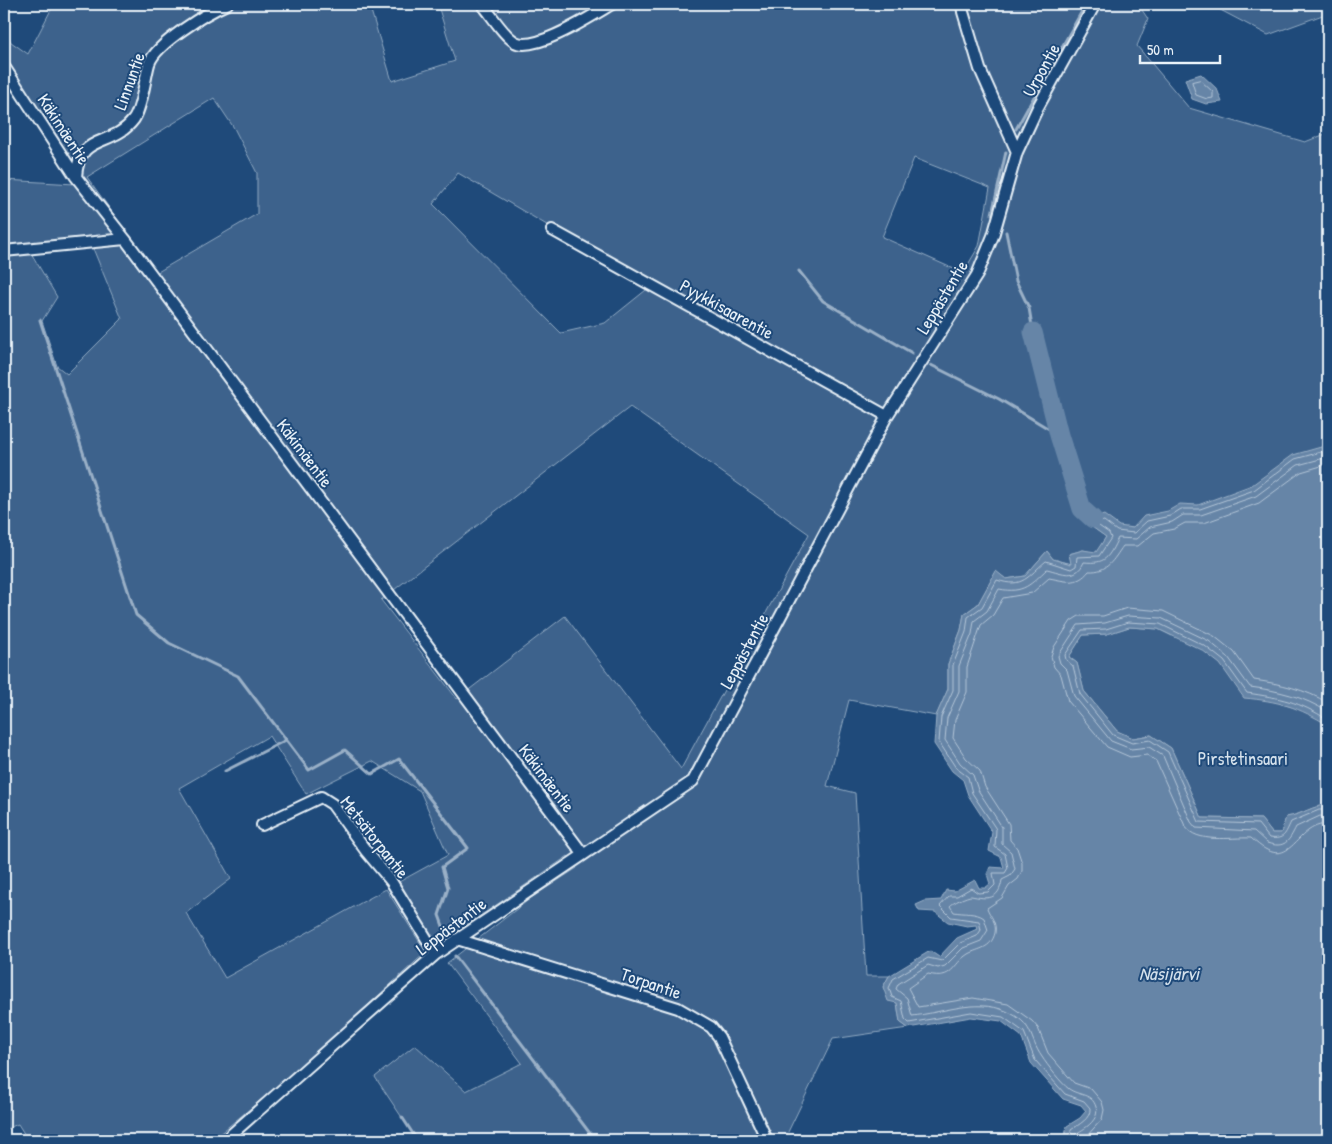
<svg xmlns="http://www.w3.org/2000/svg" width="1332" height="1144" viewBox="0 0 1332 1144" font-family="'Patrick Hand',sans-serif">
  <rect width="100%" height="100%" fill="#1f4a7a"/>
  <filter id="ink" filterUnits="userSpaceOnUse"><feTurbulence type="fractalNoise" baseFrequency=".02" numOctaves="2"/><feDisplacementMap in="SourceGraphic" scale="10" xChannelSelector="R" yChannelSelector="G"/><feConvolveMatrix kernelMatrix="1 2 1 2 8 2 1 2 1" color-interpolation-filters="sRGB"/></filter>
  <g filter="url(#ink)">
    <path fill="#3c628c" stroke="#92aac2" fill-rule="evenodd" d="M54,4H369L392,81L455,61L439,9L447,4H1138L1148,19L1137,46L1189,108L1305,142L1328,133V678L1144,517L1133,528L1092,527L1106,537L1096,553L1083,550L1069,554L1072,564L1053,559L1047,551L1025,576L1006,579L996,572L978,604L964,614L961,630L948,664V689L936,716L849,700L827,786L855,793L866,976H889L883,987L897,1003L900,1022L908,1028L833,1039L787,1134L776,1140H417L375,1077L415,1045L466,1091L522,1063L447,963L531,898L577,868L568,856L442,942L432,941L397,883L448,855L420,791L372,761L306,794L269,736L179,788L231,879L186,913L225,978L386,889L426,952L296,1071L212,1140H28L18,1124L4,1130V180L75,184L4,76V29L11,42L28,54ZM214,98L234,128L257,173V214L156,273L87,177ZM914,158L990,188L979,246L963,273L882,237ZM458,173L651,286L605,323L561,333L433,204ZM92,246L122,319L67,374L57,366L42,321L57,297L31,253ZM630,407L809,534L681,769L565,616L457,699L381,600Z
      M1209,4H1328V13L1268,35Z
      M1195,615L1281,704L1304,710L1328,725V805C1313,805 1302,815 1286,817L1282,833H1272L1261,819L1202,818L1171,748L1151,735L1133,738L1117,731L1084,691L1077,663L1069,657L1083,635L1107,634L1129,627L1158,629L1172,636Z"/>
    <path fill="#6685a7" stroke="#9ab0c7" d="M1201,74L1217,89L1222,102L1206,104L1192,99L1185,79Z
      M1328,445V725C1298,707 1279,701 1244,698L1220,664L1202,650L1158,629L1129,627L1107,634L1083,635L1069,657L1077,663L1084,691L1117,731L1133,738L1151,735L1171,748L1202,818L1261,819L1272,833H1281L1286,817C1302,815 1313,805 1328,805V1140H1067L1065,1134L1067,1126L1080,1118L1086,1111L1081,1105L1063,1099L1031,1063L1021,1036L1001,1021L971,1017L908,1028L900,1022L897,1003L888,1001L883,987L889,976L930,951L939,957L957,938L977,929L976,925L967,926L948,922L935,912L919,911L916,905L925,901L941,900L946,890L955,891L975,880L979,888H985L990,884L987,874L990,867L1004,868L1001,857L989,851L992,832L968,795L963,780L952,771L934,744L936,716L948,689V664L961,630L964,614L978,604L996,571L1006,579L1025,576L1047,551L1053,559L1071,564L1069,554L1083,550L1096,552L1106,537L1092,527L1093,519L1104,515L1119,526L1133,528L1144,516L1168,511L1180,504L1198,505L1252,485L1293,455Z"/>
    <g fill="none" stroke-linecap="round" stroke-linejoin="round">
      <path stroke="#b4c6d8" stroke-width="1" d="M1200,80L1213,92V98L1207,99L1196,95L1192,82Z
        M1328,703C1305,689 1281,684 1254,680L1234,652L1214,636L1163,611L1127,608L1103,616H1079L1071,621L1054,647L1051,656L1054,667L1061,675L1068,701L1107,747L1130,757L1147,755L1156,761L1185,826C1196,844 1231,837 1251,838C1293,878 1292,824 1328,824
        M1328,712C1302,696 1280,691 1250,687L1228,657L1209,641L1161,618L1128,616L1105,623L1078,625L1058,656L1060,663L1067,670L1074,696L1111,741L1131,749L1149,747L1163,756L1191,822L1196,828L1254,831L1267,843C1285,849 1289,841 1296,827L1320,816L1328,817
        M1328,720C1299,701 1280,698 1247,693L1224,661L1205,646L1160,624L1128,622L1106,629L1082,630L1065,655L1066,660L1073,666L1080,694L1113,735L1132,743L1150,740L1168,752L1199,822L1258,824L1269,838C1285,840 1285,834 1291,822L1319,810H1328
        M1071,1140V1130C1079,1124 1091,1119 1090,1108L1084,1101L1065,1094L1035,1060L1024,1032L1003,1017L971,1012L909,1023L905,1019L901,1001L892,997L889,988L893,979L928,958L942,961L960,943L977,936L981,930L979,921L951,917L940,906L949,896H957L971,888L978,893L988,892L995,885L993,873H1005L1008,868L1005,854L995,847L996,829L972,793L968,777L956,768L939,742L941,717L953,690V665L966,632L968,617L982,607L997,580C1023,589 1028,576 1046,561L1071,569L1076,566L1077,557L1099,556L1111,538L1109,533L1099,526L1100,522L1104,521L1117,531L1134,533L1147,521L1170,516L1181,509H1200L1254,490L1295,459L1328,450
        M1078,1140L1077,1133C1086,1128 1100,1119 1096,1107C1092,1093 1079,1096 1069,1089C1062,1084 1047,1065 1042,1057C1028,1037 1035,1024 1006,1011C976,998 942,1013 912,1016L907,998L896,989L898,984L928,965L938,968L945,966L963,948L981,941L988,930L984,918C976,912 964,914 954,912L950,906C952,903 967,896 971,896C987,899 999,901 1002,880L1010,876L1015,869L1011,852L1002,844V827L978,790L973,775L960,763L945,740L947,718L959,691V666L972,634L974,621L987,611L999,589C1024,594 1031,584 1047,569C1063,573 1076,580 1084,562C1106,564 1108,558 1118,538L1136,539L1150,527L1172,522L1183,515H1201L1256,496L1298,465L1328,457
        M1085,1140L1086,1137L1102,1119L1104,1110L1102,1102L1091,1089L1074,1083L1048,1053L1038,1028L1032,1021L1008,1004L973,998L918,1007L908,988L928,974C954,980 951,965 968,954C979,948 991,949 995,933C997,922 990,916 987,908L1002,898L1009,886L1018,879L1022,871V863L1017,848L1010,840L1009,824L985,787L980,771L966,758L953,738L955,720L967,692V667L981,625L993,615L1003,598L1032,593L1049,578C1066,581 1077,586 1089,571C1108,572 1113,560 1123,546H1138L1154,533L1174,529L1185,523H1204L1259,503L1301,472L1328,464"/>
      <path stroke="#9ab0c7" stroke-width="3" d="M1016,129L1086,4
        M992,214L1006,152
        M1006,232L1016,281L1029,308L1033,332
        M799,271L823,301L912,353
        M40,320L136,615L169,643L238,676L309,770L345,750L372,774L399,759L468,848L442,867L448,888L439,915L447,937
        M931,365L999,399L1059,435
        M225,771L286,740
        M455,956L595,1140
        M402,1117L417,1140"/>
      <path stroke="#6685a7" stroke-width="19" d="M1033,332L1059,435L1082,509L1093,519"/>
      <g stroke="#e8f1f8" stroke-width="14">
        <path id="street" d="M482,4C492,15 502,34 515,42C535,53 593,15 612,4
          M5,68L76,177L125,239L583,854
          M1017,152L1038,107L1095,4
          M76,177C79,131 112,149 134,119C142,107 145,78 149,64C155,44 208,12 227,4
          M552,230L887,416
          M4,251L125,239
          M262,825L321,797L332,804L366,851L391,881L436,954
          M457,939L678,1008L711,1027L719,1037L767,1140
          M225,1140L436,954L693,781L887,416L977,275L993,236L1017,152L980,69L963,12L962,4"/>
      </g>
      <use href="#street" stroke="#1f4a7a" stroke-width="10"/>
    </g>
  </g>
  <g text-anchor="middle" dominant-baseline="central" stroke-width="4" stroke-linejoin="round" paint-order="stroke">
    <g font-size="18" fill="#e8f1f8" stroke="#1f4a7a">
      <text transform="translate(1041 70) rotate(-61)">Urpontie</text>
      <text transform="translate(129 81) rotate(-70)">Linnuntie</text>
      <text transform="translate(64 129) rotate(57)">Käkimäentie</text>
      <text transform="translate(942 297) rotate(-59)">Leppästentie</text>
      <text transform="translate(727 309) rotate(29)">Pyykkisaarentie</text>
      <text transform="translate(305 453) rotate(53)">Käkimäentie</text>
      <text transform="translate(744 651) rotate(-62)">Leppästentie</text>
      <text transform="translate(547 778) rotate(53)">Käkimäentie</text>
      <text transform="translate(375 837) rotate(52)">Metsätorpantie</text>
      <text transform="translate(451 926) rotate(-37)">Leppästentie</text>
      <text transform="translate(651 983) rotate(19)">Torpantie</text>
    </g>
    <g font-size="18" fill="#d7e3ed" stroke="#1f4a7a">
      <text x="1243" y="758">Pirstetinsaari</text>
    </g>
    <g font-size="19" font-style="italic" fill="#d4e1ec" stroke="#1f4a7a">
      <text x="1169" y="973">Näsijärvi</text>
    </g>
  </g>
  <rect width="1332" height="1144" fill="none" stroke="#1f4a7a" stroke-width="20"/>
  <rect x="10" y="10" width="1312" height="1124" fill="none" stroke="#e8f1f8" stroke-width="2" filter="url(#ink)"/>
  <path d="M1140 55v8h80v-8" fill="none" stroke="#e8f1f8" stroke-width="2.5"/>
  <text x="1147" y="55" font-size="15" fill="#e8f1f8" stroke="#1f4a7a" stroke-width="4" paint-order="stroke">50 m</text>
</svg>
